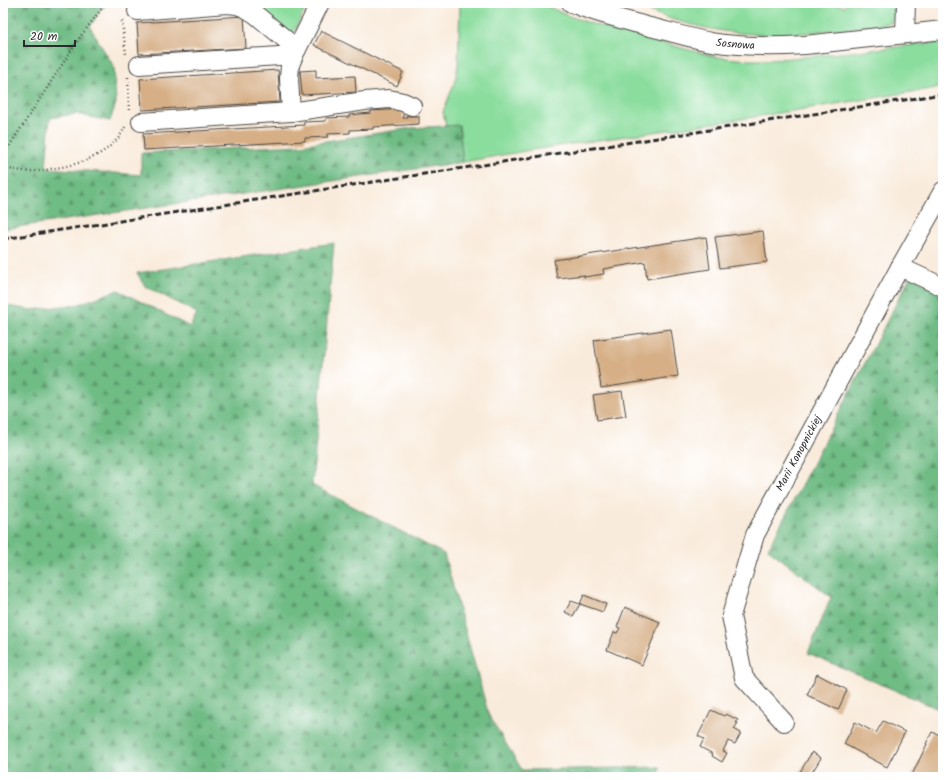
<svg xmlns="http://www.w3.org/2000/svg" width="946" height="780" viewBox="0 0 946 780" font-family="Kalam,sans-serif">
  <defs>
    <pattern id="forest-firs" width="22" height="20" patternUnits="userSpaceOnUse"><rect width="22" height="20" fill="#70bc85"/><path d="M5 1l3.5 6h-7zM16 11l3.5 6h-7z" fill="#5c996d"/></pattern>
  </defs>
  <rect width="100%" height="100%" fill="#fff"/>
  <filter id="ink" filterUnits="userSpaceOnUse"><feTurbulence type="fractalNoise" baseFrequency=".025" numOctaves="2"/><feDisplacementMap in="SourceGraphic" scale="8" xChannelSelector="R" yChannelSelector="G"/><feConvolveMatrix kernelMatrix="1 2 1 2 8 2 1 2 1" color-interpolation-filters="sRGB"/></filter>
  <filter id="wash" filterUnits="userSpaceOnUse"><feTurbulence type="fractalNoise" baseFrequency=".012" numOctaves="4" result="noise"/><feDisplacementMap in="SourceGraphic" scale="16" xChannelSelector="R" yChannelSelector="G"/><feGaussianBlur stdDeviation="0.9" result="paint"/><feColorMatrix in="noise" values="0 0 0 0 0 0 0 0 0 0 0 0 0 0 0 0 0 1.4 0 .05"/><feComposite in="paint" operator="in"/></filter>
  <g filter="url(#wash)">
    <rect width="100%" height="100%" fill="#f9ebdb"/>
    <path fill="#8bdd9e" stroke="#5b8464" d="M253,3H308L292,36Z
      M460,3H540L569,16L596,25L716,57L749,60H770L822,55L943,42V87L728,121L531,150L463,162L459,125L446,126L443,112L455,81L458,66Z
      M631,3H835L844,7L847,3H870V5L894,3V13L891,23C872,26 853,28 834,30C818,31 803,34 788,34C734,37 679,26 631,3Z"/>
    <path fill="url(#forest-firs)" stroke="#4e7458" d="M3,3H105L90,27L114,67L116,103L110,121L75,114L50,118L46,168L141,175V153L300,145L411,128L459,125L463,162L3,229Z
      M334,243L312,485L444,554L489,716L522,770L660,767L659,777H3V305L31,310L79,304L118,290L190,327L197,313L145,286L137,273Z
      M913,271L943,286V711L808,653L831,597L768,549Z"/>
    <g id="blocks">
      <path fill="#d6af86" d="M244,16L246,48L139,54L137,23Z
        M321,31L403,72L397,86L314,45Z
        M278,70L280,102L142,110L140,79Z
        M316,70V78L355,76L356,92L302,95L300,71Z
        M403,109V118H406V116H419V124L373,127V129L350,130V133L328,134V137L305,138V141L144,150L143,134L304,125V122L326,121V118L349,117V115L371,113V111Z
        M763,231L767,262L720,268L715,237Z
        M706,237L710,269L647,279L645,262L603,269L604,274L584,277V275L557,278L554,260Z
        M671,329L678,376L601,388L594,340Z
        M622,391L626,416L597,420L593,395Z
        M584,595L606,604L603,612L580,604Z
        M571,601L580,604L573,616L565,612Z
        M625,607L660,622L642,665L607,650L614,632L617,633L620,628L617,627Z
        M817,674L847,690L838,710L807,695Z
        M711,710L724,716L726,714L738,720L736,723H738L734,729L741,733L735,744L728,741L723,751L727,753L722,762L712,756L713,754L700,747L704,739L698,736Z
        M883,721L905,732L887,767L844,744L855,722L876,733Z
        M932,732L940,735L942,733L943,734V768L938,777H911L927,744H926Z
        M812,752L821,758L809,777H797Z"/>
    </g>
  </g>
  <g filter="url(#ink)">
    <use href="#blocks" fill-opacity="0" stroke="#4a4845" stroke-width="1"/>
    <g fill="none" stroke-linecap="round" stroke-linejoin="round">
      <g stroke="#4a4845" stroke-width="20">
        <g id="minor">
          <path id="s1" d="M571,3C595,13 621,19 646,26C668,31 689,38 711,42C742,47 774,47 805,45L943,30"/>
          <path d="M137,11L227,4L237,5L247,9L255,14L297,49"/>
          <path d="M905,34L906,3"/>
          <path d="M139,65L294,55"/>
          <path d="M291,112L289,79L290,65L294,55L320,3"/>
          <path d="M141,122L291,112L365,101L389,99L403,102L412,106"/>
          <path d="M900,267L943,287"/>
          <path id="s2" d="M784,722L744,678L731,616L755,535L900,267L943,191"/>
        </g>
      </g>
      <path stroke="#4a4845" stroke-width="2.5" stroke-dasharray="1 3" stroke-linecap="butt" d="M548,3L554,6
        M122,21L126,54
        M128,77L129,110
        M3,156L80,37L106,3
        M3,168C14,170 26,172 37,171C43,171 50,169 56,168C82,164 113,153 125,127"/>
      <use href="#minor" stroke="#fff" stroke-width="18"/>
      <path stroke="#2b2b2b" stroke-width="3" stroke-dasharray="6 3" stroke-linecap="butt" d="M3,239L943,94"/>
    </g>
  </g>
  <g text-anchor="middle" dominant-baseline="central" stroke-width="3.5" stroke-linejoin="round" paint-order="stroke">
    <g font-size="11" fill="#2b2b2b" stroke="#fff">
      <text stroke="none"><textPath href="#s1" startOffset="170">Sosnowa</textPath></text>
      <text stroke="none"><textPath href="#s2" startOffset="300">Marii Konopnickiej</textPath></text>
    </g>
  </g>
  <rect width="946" height="780" fill="none" stroke="#fff" stroke-width="16"/>
  <path d="M24 40v6h51v-6" fill="none" stroke="#2b2b2b" stroke-width="2"/>
  <text x="30" y="40" font-size="12" fill="#2b2b2b" stroke="#ffffff" stroke-width="3" paint-order="stroke">20 m</text>
</svg>
